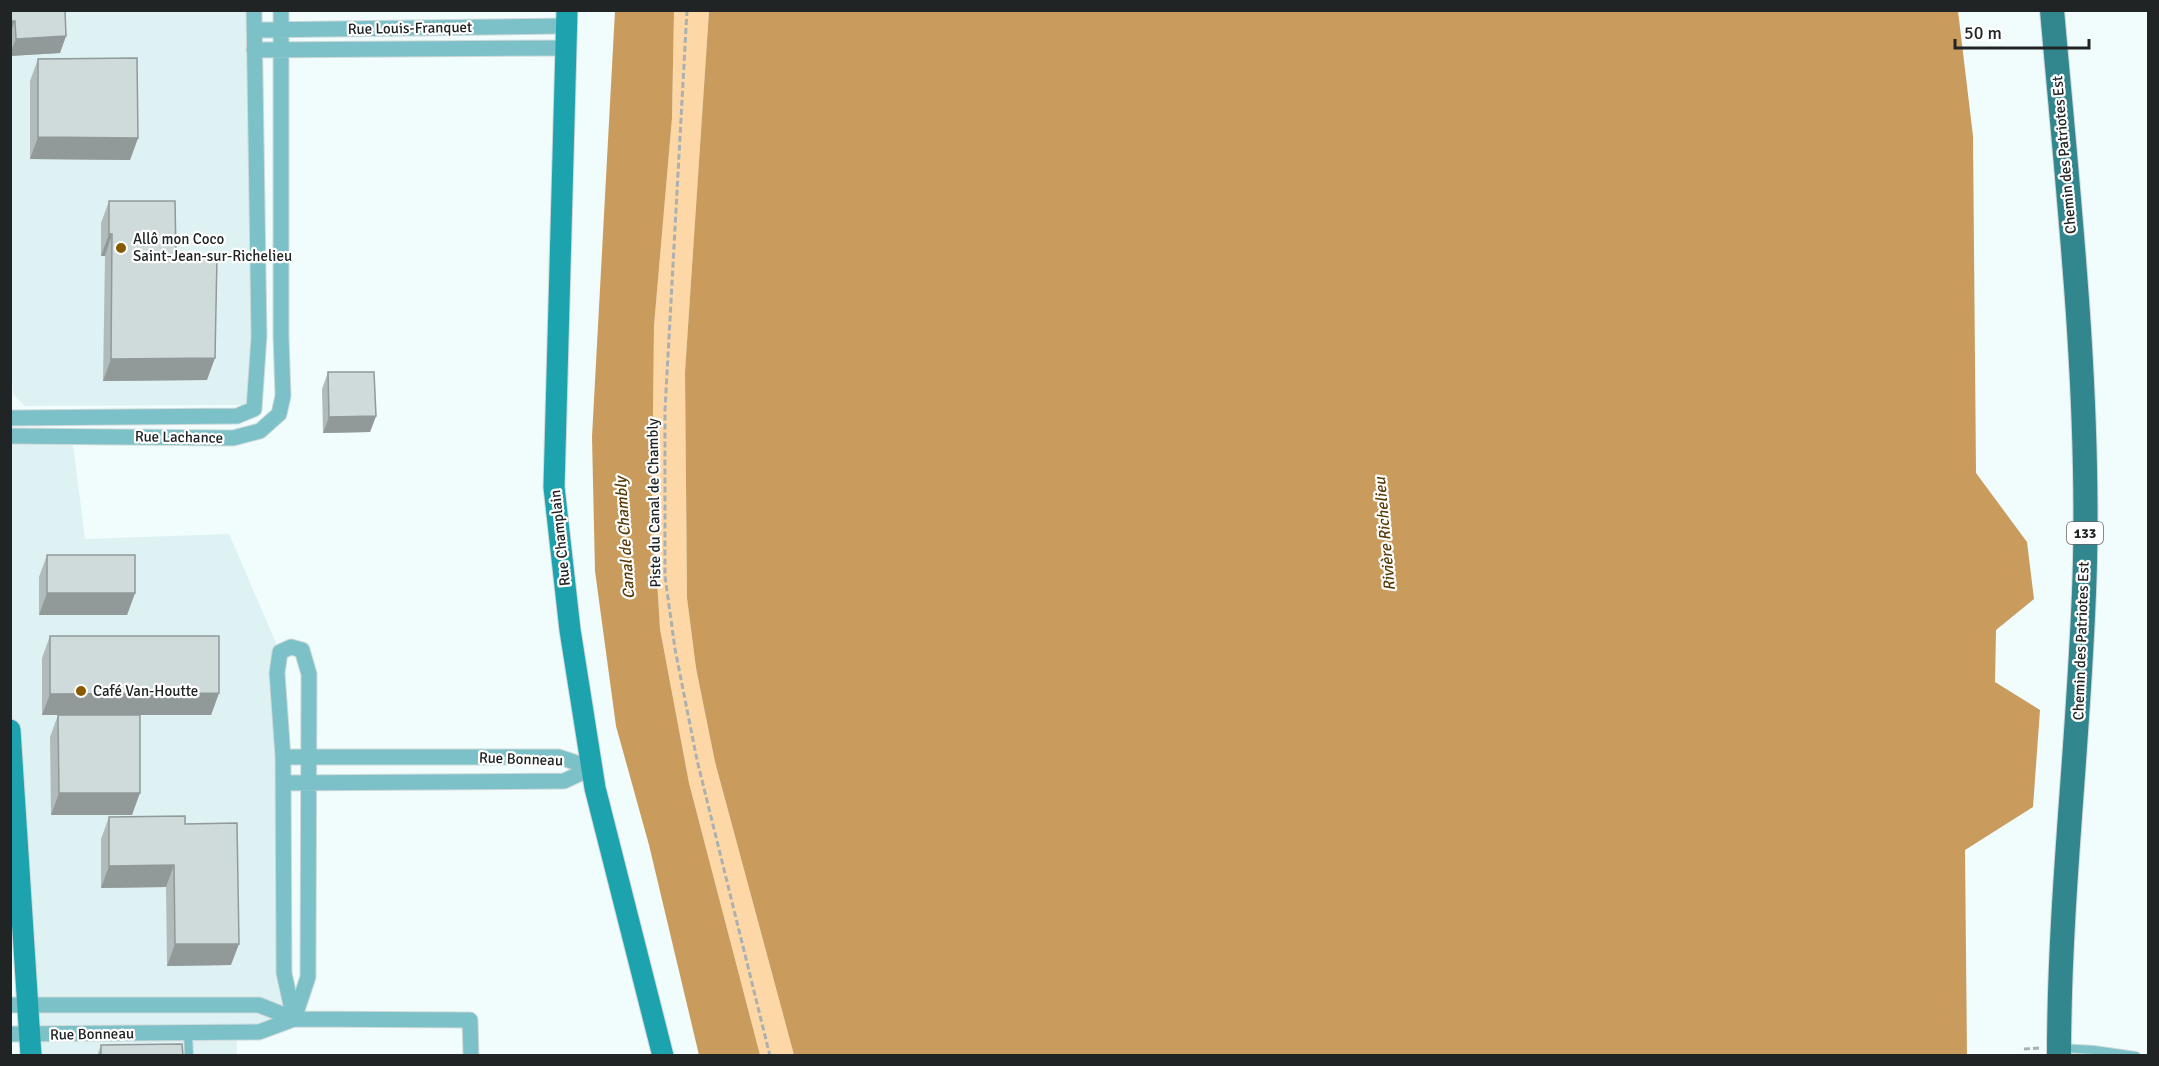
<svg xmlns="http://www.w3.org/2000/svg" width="2159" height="1066" viewBox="0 0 2159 1066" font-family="Signika,sans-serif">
  <rect width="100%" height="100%" fill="#f1fcfd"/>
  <path fill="#def2f4" d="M10,11H253L255,396L250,405L25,406L13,394L10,351Z
    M10,436H72L85,539L229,534L280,652L284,973L294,1019L236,1032L237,1055H31L11,721Z"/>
  <path fill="#fdd7a5" d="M674,11H709L685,372L687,598L696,668L715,762L794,1055H760L689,783L660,629L652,497L654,326L672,118Z"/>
  <path fill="#c99b5d" d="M615,11H674L672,118L654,326L652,497L660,629L689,783L760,1055H699L649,845L616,726L595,571L592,437Z
    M709,11H1958L1973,136L1976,473L2027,542L2034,599L1996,630L1995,682L2040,710L2033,807L1965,850L1967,1055H794L715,762L696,668L687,598L685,372Z"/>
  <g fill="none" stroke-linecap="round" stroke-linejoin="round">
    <g stroke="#d0d9da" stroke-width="10">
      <path id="lane" d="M188,1033L189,1056
        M2061,1048L2094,1050L2136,1056"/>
    </g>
    <g stroke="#d0d9da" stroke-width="17">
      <path id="street" d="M254,30L567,26
        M254,50L566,48
        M10,418L237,416L254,409L259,336L254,10
        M10,436L233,438L260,431L279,414L283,396L281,336V10
        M291,647L302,650L309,674L308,977L294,1019L284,973L283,757L277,673L280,652Z
        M283,757H559L592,768
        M283,783L564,781L592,768
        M10,1005H259L294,1019
        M10,1034L259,1032L294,1019L470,1020L471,1056"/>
    </g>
    <g stroke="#d0d9da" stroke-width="23">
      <path id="secondary" d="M567,10L554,487L570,630L595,788L663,1056
        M10,730L31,1056"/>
    </g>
    <g stroke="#d0d9da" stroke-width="26">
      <path id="primary" d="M2052,10C2068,193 2089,378 2085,562C2081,726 2059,891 2059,1056"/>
    </g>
    <path stroke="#a9b1b2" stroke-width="3" stroke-dasharray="6 3" stroke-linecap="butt" d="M687,10L665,410V576L675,649L697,760L770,1056
      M2024,1049L2040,1048"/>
    <use href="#lane" stroke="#7bc1c7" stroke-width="8"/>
    <use href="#street" stroke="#7bc1c7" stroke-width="15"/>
    <use href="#secondary" stroke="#1da3ae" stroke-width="21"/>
    <use href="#primary" stroke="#32868d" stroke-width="24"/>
  </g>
  <path fill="#b2bbbb" d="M10,10L66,36L60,53L10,56Z
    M38,59L138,138L130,160L30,159V81Z
    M109,201L176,255L207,380L103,381L105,256H101V223Z
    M328,372L376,416L370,432L323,433L322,389Z
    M47,555L135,593L127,615H39V577Z
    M50,636L219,693L211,715H140L132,815H51L50,737L58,715H42V658Z
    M109,817L185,824L231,965L167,966L166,887L101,888V839Z
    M101,1045L183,1056H97Z"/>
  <path fill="#919999" d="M10,21H15L10,34Z
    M66,36L60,53L10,56V53L16,39Z
    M38,137L138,138L130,160L30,159Z
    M109,234H112L105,256H101Z
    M215,358L207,380L103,381L111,359Z
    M376,416L370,432L323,433L329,417Z
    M47,593H135L127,615H39Z
    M219,693L211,715H42L50,694Z
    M59,793H140L132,815H51Z
    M174,865L166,887L101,888L109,866Z
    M175,944H239L231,965L167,966Z"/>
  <path fill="#cfdada" stroke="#919999" stroke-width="1.5" d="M10,10H65L66,36L16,39L15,21H10Z
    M137,58L138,138L38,137V59Z
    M109,201H175L176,255L217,256L215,358L111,359L112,234H109Z
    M328,372H374L376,416L329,417Z
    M47,555H135V593H47Z
    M50,636H219V693L50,694Z
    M58,715H140V793H59Z
    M185,816V824L237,823L239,944H175L174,865L109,866V817Z
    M182,1044L183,1056H101V1045Z"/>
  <g fill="#8a5a00" stroke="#fff" stroke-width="2">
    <circle cx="121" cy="248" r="6"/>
    <circle cx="81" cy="691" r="6"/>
  </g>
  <g text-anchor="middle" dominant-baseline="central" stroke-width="4.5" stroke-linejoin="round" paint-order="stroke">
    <rect fill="#fff" stroke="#636666" stroke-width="1.5" x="2067" y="522" width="36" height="22" rx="4.5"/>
    <g font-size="14" font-weight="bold" fill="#202424">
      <text x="2085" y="533">133</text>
    </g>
    <g font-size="15" fill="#202424" stroke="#fff">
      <text transform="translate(410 28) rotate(-1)">Rue Louis-Franquet</text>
      <text transform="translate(2064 155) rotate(-95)">Chemin des Patriotes Est</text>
      <text transform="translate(179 437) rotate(1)">Rue Lachance</text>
      <text transform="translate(654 503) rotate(-91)">Piste du Canal de Chambly</text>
      <text transform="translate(560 538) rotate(-96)">Rue Champlain</text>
      <text transform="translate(2081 641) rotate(-88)">Chemin des Patriotes Est</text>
      <text transform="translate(521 759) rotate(2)">Rue Bonneau</text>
      <text transform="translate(92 1034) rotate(-1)">Rue Bonneau</text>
    </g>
    <g font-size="15" fill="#202424" stroke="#fff" text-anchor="start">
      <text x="133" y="239">Allô mon Coco<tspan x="133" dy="17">Saint-Jean-sur-Richelieu</tspan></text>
      <text x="93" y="691">Café Van-Houtte</text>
    </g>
    <g font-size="16" font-style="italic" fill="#5a3b07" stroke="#fff">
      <text transform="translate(1385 534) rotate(-95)">Rivière Richelieu</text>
      <text transform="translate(625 538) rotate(-94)">Canal de Chambly</text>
    </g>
  </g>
  <rect width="2159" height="1066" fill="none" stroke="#202424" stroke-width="24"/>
  <path d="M1955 39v9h134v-9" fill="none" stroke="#202424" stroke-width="3"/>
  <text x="1964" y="39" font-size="18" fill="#202424" stroke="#ffffff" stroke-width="4.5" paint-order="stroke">50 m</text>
</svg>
